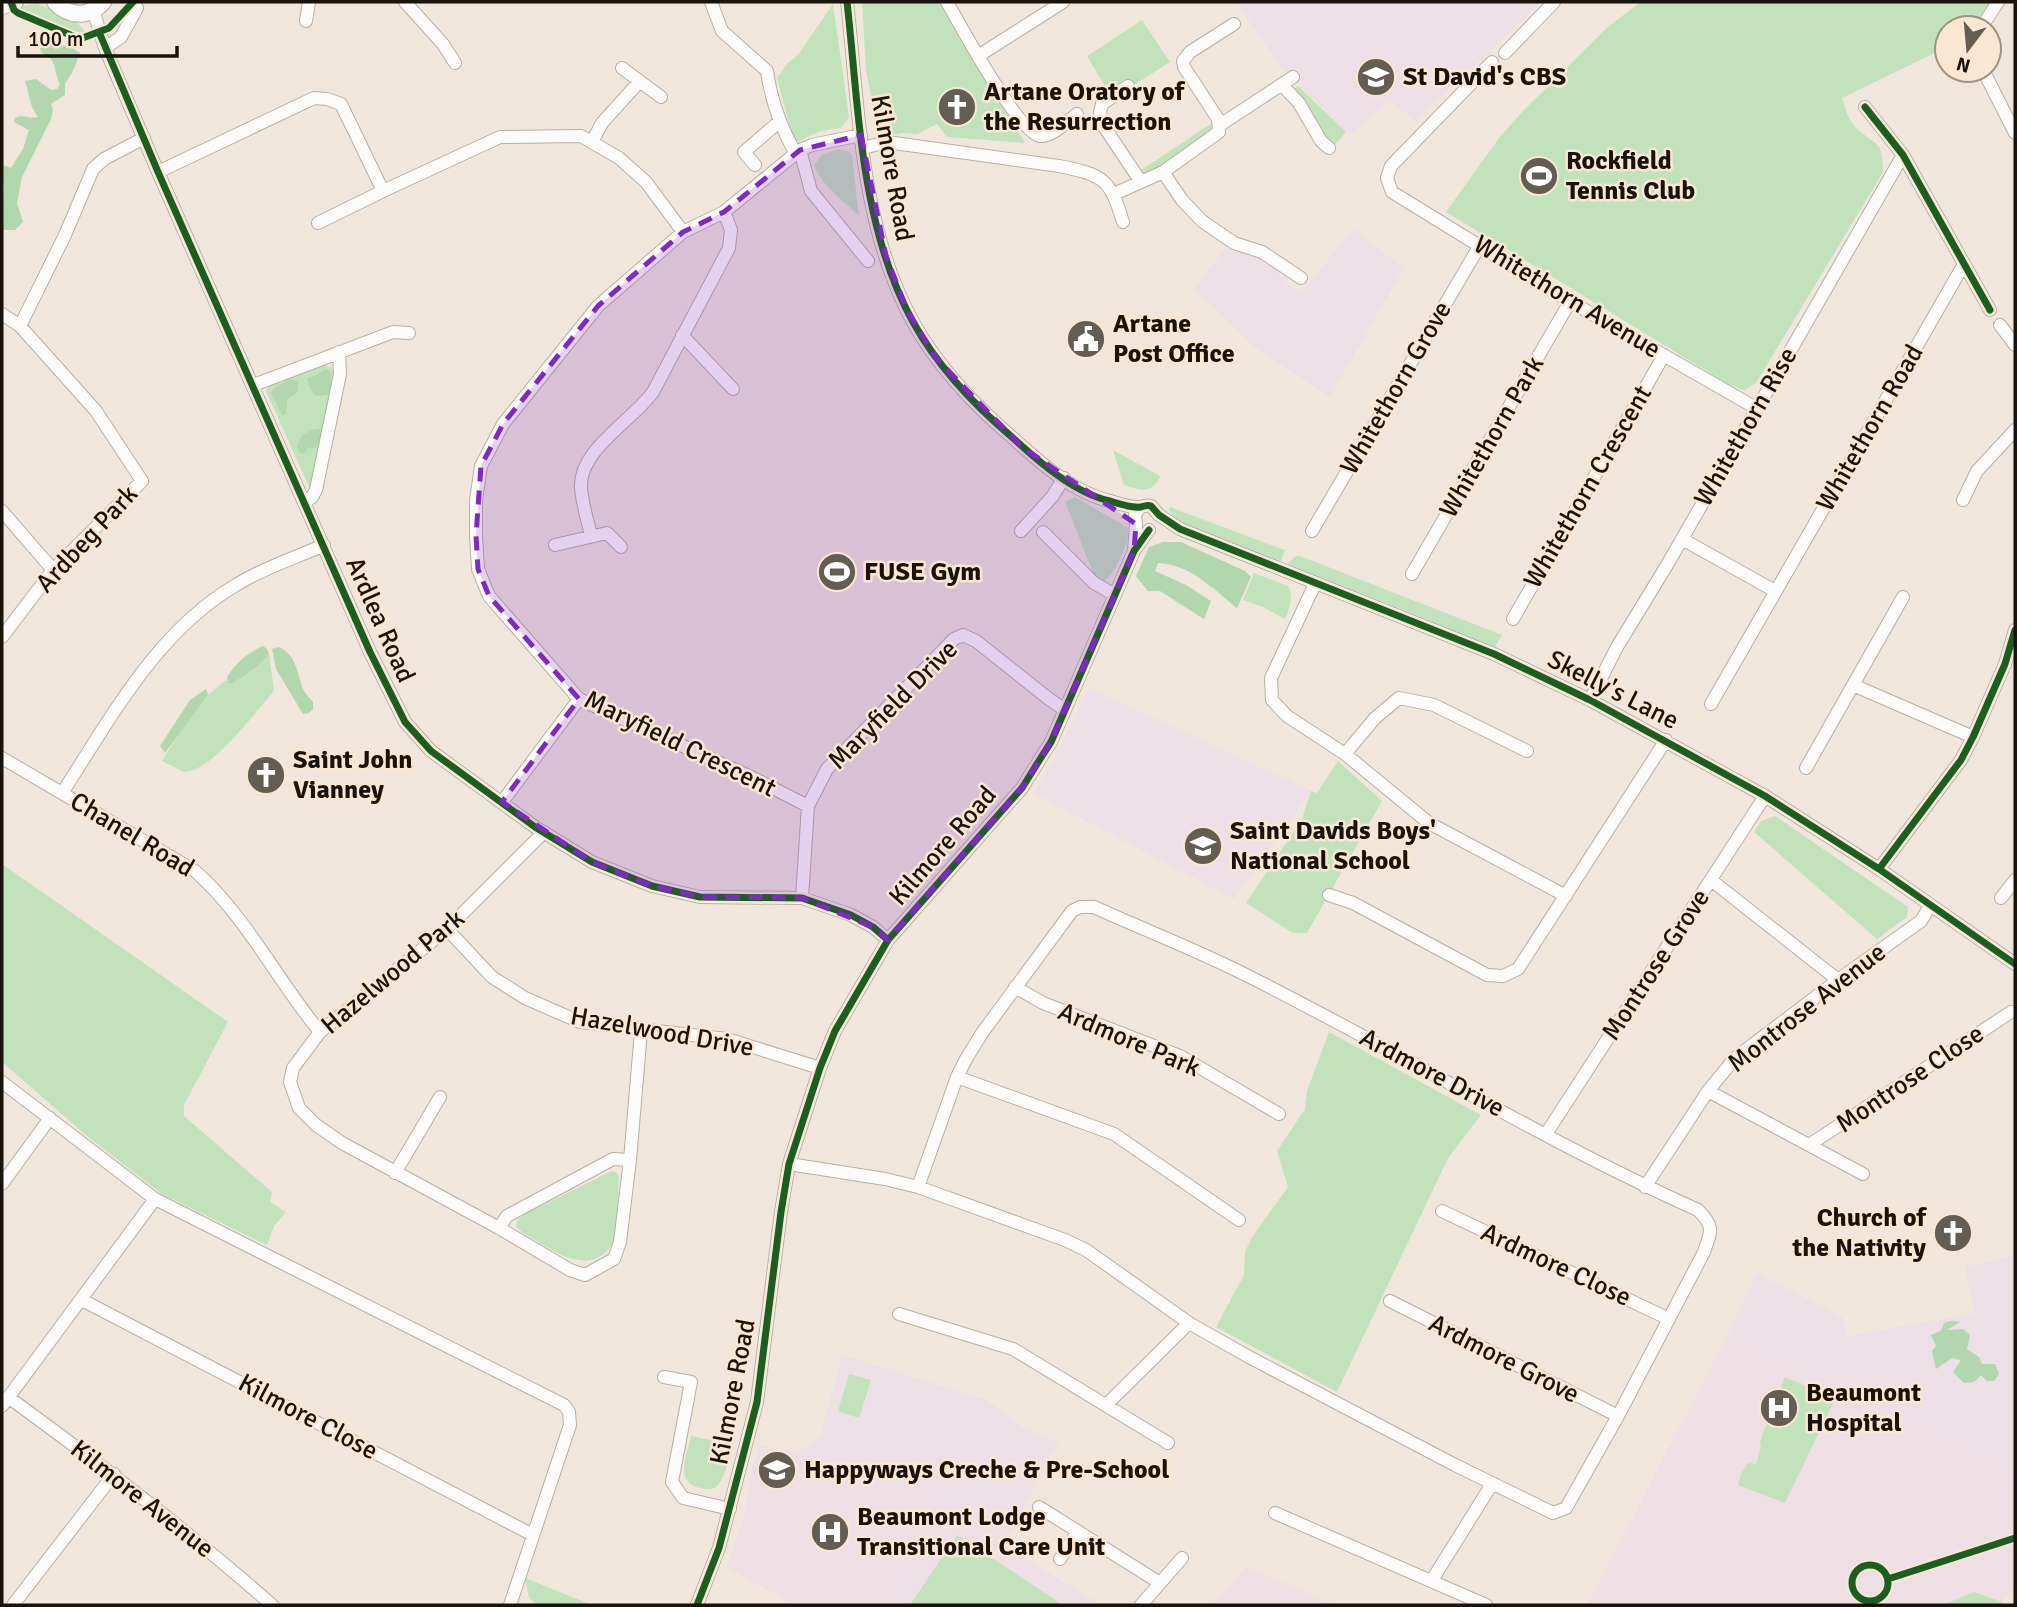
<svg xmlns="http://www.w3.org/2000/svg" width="2017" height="1607" viewBox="0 0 2017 1607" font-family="Signika,sans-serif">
  <rect width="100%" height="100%" fill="#f0e6db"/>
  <path fill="#ece0e6" d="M1236,2H1542L1415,121L1390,101L1350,135L1281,67Z
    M1353,229L1404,268L1330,397L1258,350L1194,289L1227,246L1239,251L1250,252L1289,275L1285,283L1302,292Z
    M1089,688L1311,791L1234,899L1033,793L1058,751Z
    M2015,1255V1476L1725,1340L1757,1273L1842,1317L1848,1336L1975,1313L1965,1267Z
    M842,1355L986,1400L1025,1429L1059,1442L1003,1545L1095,1601L1092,1605H873L913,1544L926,1503L878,1477L834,1457L817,1461L785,1476H750L759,1445L796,1453L820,1437Z"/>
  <path fill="#eddfe4" d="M1725,1340L2015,1476V1587L2002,1602L1974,1592L1943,1605H1587Z
    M834,1457L878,1477L926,1503L928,1520L873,1605H795L727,1567L746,1511L750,1476H785L817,1461Z
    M1246,1567L1335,1605H1213Z"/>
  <path fill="#c2e2bc" d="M862,2H940L1025,143L947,137L937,124L917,134L903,133L879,137L866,70Z
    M1641,2H1990L1972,28H1947V47L1842,98C1845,107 1849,122 1856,128C1876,146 1883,140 1883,172L1756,383L1744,390L1728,384L1446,212L1499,138L1522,112L1610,25Z
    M36,4C55,9 73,16 85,31L82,36L72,34L22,12L15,7Z
    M833,4L849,117L841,128C825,129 813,133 799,142L793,138L777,78L788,63L798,55Z
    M1142,20L1170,62L1131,87L1126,81L1108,91L1087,56Z
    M1298,86L1346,132L1334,146L1327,140L1294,89Z
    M1212,123L1213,128L1210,132L1151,173L1146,174L1140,171Z
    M838,149L850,152L852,156L859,216C844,201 821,185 814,165L822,155Z
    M323,364L332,368L335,373L312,489H310L266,391L270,384Z
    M1113,450L1160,476C1152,495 1140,490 1124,485Z
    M1075,497L1128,528C1129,546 1117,569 1104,582L1096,580L1065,502Z
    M1170,507L1285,550L1281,562L1186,526L1174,518L1169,509Z
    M1296,556H1300L1502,635L1494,648L1404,610L1289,567L1288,563Z
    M1254,573L1288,586C1294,598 1290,608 1285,619L1263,607L1243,600Z
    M269,654L274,691C254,713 213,771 184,772L162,761L186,723L208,695L226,680L231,684C243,677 262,664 269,654Z
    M1338,761L1382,801L1307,933H1293L1246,903L1302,819L1311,791L1317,793Z
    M1775,816L1908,907L1907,917L1877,939L1754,832L1761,821Z
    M2,864L228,1022L184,1105V1116L272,1192L270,1202L286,1212L274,1226L267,1245L162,1194L86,1135L2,1062Z
    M1329,1032L1481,1115L1448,1158L1337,1392L1216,1327L1244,1275L1245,1252L1252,1237L1288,1187L1277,1151L1305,1109L1307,1091Z
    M612,1171L617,1173L619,1178C617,1197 618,1218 614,1238C612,1246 609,1250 602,1255C578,1272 545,1245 523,1233L516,1227L517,1221L527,1213Z
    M849,1374L871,1380L859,1418L838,1411Z
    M1785,1377L1835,1399L1785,1503L1738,1485L1741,1474L1748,1463L1756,1464L1761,1446L1760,1441Z
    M691,1436L732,1444C729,1456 727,1472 720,1482C717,1488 712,1490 706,1489C673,1486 686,1458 691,1436Z
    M957,1535L1060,1603L1058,1605H910Z
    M525,1578L592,1605H536L529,1597Z
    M1974,1592L2002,1602V1605H1943Z"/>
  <path fill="#b2d6ad" d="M47,39L63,46L67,45L80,53L73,71L65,84V95L51,104L53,110L51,119L22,177L17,203L23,222L15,230H2L4,188L2,165L11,168L23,149L29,130L14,122L15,118C23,113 30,120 38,117C29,106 29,92 25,81L36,79L51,90L57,89L60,84C53,72 58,59 42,53L39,46Z
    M325,369L331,372V386L328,395L315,396L309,386L307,378L316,375Z
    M290,379L298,381V392L287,400L286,414L282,415L271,393L273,389Z
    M316,429H322L321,439L316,448H308L303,454L298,452L297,445L303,434Z
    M1163,542H1181L1245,571L1251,577L1237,608C1213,589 1190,564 1158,563L1155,571L1186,585L1211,601L1204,619L1160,591H1148L1136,576L1149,547Z
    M263,646L267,649L269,654C262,664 243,677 231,684L228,682L227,677C236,663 247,653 263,646Z
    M278,647C296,653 297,673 303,689C305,694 310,698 313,702V709L309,713L303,714L276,669L272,649Z
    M206,689L208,695L165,753L160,746L190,700Z
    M1951,1321L1960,1322L1947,1330L1963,1329L1970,1335L1967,1349L1979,1357L1982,1364H1995L1999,1374L1994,1381H1987L1981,1375L1974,1382L1964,1383L1953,1372L1961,1360L1952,1358L1936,1369L1932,1351L1936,1346L1931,1335L1941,1331L1944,1323Z"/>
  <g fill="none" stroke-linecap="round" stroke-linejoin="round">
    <g stroke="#b6afa6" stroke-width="14">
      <path id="minor" d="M405,2L443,44L455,63
        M711,2L722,31L767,71C771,100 781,128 796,154
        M847,2C859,108 860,226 913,322C938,367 974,405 1013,438C1039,462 1074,493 1110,501C1119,504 1132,508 1141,507C1144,506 1148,505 1151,506L1159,515L1180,529L1494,654L1590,700L1765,796L1879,869L2015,964
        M947,2C960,25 1018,132 1040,136C1052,137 1068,121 1077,114
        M93,10L105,48L158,172L370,652L405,722L431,751L535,827L592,862L652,886L700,897L802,898L851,915L873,927L888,940
        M306,21L309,2
        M1981,28L1998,2
        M105,48L121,37L137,8
        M1505,53L1554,2
        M978,56L1063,2
        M1492,62L1391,166L1387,178L1392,192L1564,298L1756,408
        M622,68L661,97
        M1983,70L2015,133
        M1282,85L1299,103L1321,141L1329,148
        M1128,86L1102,104L1100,112L1103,125L1141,182
        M1865,107L1903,155L1990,310
        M1220,125L1293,77
        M592,142L602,123L639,82
        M863,148L887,142L1059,166C1104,175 1110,179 1123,222
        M800,150L811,191L868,261
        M755,165L744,152L780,121
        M158,172L314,98L327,99L341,104L383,191L500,137L581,136L619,158L646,182L683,232
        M1163,172L1182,200L1202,221L1234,243L1262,252L1301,278
        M1114,194L1163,172L1219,132L1218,119L1184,67L1183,61L1190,52L1234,24
        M318,223L383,191
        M2,314L20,326L96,411L142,481L53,570L2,637
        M2000,325L2015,345
        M20,326L65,235L93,169L104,159L144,138
        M682,335L733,389
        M254,385L393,332L409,333
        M1963,500L1977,471L2015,430
        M305,502L312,497L316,490L340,374L339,352
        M2,511L53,570
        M1021,531L1052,497L1064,478
        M1312,531L1480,245
        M1043,532L1094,583L1115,595
        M591,536C588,521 582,504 581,487C579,450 633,420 653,392L729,248L731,230L724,212
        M1682,539L1775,591
        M555,545L607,533L621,547
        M1134,551L1136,524L1135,515L1140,507
        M1412,574L1571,300
        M1315,584L1271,678L1272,700L1287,716L1345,754L1429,823L1566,896
        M1513,619L1664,355
        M1853,685L1973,737
        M1590,700L1617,647L1667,565L1903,155
        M1711,704L1964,264
        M1345,754L1375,718L1399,698L1434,705L1527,751
        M2,758L195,871C246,916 277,980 320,1032
        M1806,768L1903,597
        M62,793C111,718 156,632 236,585C263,568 295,558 324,545
        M502,802L579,699
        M808,806L749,776L579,699L489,596L478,569L476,536V500L481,466L503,424L598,306L683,232L724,212L800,150L812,145L861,135
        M544,832L447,929L320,1032L293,1068L290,1082L299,1108L316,1125L342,1143L499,1228L570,1270L585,1275L614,1259L620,1242L630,1160L641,1031
        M1879,869L1961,760L1973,737L2005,664L2015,630
        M1711,880L1838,980
        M1329,895L1353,903L1487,975L1503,976L1518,969L1666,740
        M802,898L808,806L827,769L954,639L963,635L976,641L1049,699L1065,710
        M2001,898L2015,880
        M447,929L492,977L525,998L580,1022L727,1039L820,1068
        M1015,987L1043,1003L1180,1056L1279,1114
        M957,1077L1114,1134L1239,1220
        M2,1082L155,1199L564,1405L569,1412L570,1425L510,1605
        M1708,1091L1863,1174
        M1546,1134L1765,796
        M1809,1145L2011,1012
        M789,1164L885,1179L918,1187L1065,1240L1086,1250L1189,1323L1249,1357L1455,1465L1553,1513L1566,1508L1618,1416L1704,1252C1711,1231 1715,1227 1698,1210C1546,1142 1403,1054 1254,979C1202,952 1147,931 1094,907H1080L1072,911L982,1033L966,1059L957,1077L918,1187
        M395,1173L440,1097
        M2,1184L50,1118
        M1645,1187L1708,1091L1735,1058L1838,980L1921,921L1930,906
        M1442,1211L1669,1319
        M499,1228L507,1216L613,1159L630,1160
        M82,1300L533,1535
        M1390,1301L1618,1416
        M899,1314L1013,1349L1168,1443
        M664,1377L691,1382L672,1482L683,1498L730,1509
        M8,1397C99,1463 188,1531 272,1605
        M1106,1405L1189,1323
        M2,1406L155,1199
        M1039,1507L1160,1583
        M1275,1513L1486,1605
        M1060,1559L1078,1531
        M1432,1580L1492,1484
        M13,1605L114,1474
        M697,1605L719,1548L757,1402L781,1212L789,1164L820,1068L835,1031L888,940L1022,788L1042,756L1051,742L1134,551L1149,530
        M1141,1605L1182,1558"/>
    </g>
    <g stroke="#b6afa6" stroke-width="18">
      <path id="major" d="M55,2C69,17 89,18 103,2
        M2,6L15,2"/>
    </g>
    <use href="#minor" stroke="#fdfbfa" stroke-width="12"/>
    <use href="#major" stroke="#fdfbfa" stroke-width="16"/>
    <g stroke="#f9e7d2" stroke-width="11">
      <path id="cycleway" d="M11,2L14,10L18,13L80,39L109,28L133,2
        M847,2C859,108 860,226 913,322C938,367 974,405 1013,438C1039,462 1074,493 1110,501C1119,504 1132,508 1141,507C1144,506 1148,505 1151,506L1159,515L1180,529L1494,654L1590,700L1765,796L1879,869L2015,964
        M99,32L158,172L370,652L405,722L431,751L535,827L592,862L652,886L700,897L802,898L851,915L873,927L888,940
        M1865,107L1903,155L1990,310
        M1879,869L1961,760L1973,737L2005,664L2015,630
        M1852 1583a18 18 0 1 1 36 0a18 18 0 1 1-36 0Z
        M1888,1579L2015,1538
        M697,1605L719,1548L757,1402L781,1212L789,1164L820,1068L835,1031L888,940L1022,788L1042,756L1051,742L1134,551L1149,530"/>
    </g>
    <use href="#cycleway" stroke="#1b5e20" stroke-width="7"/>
  </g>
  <path fill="#7b2cbf" fill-opacity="0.2" stroke="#7b2cbf" stroke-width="5" stroke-dasharray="14 9" stroke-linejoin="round" d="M861,135L886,256L907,310L937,359L1022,447L1136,524L1134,551L1051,742L1022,788L888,940L873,927L802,898L700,897L652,886L592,862L502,802L579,699L489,596L478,569L476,536L481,466L503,424L598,306L683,232L724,212L800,150Z"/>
  <defs>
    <g id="school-disc" transform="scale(2.0125)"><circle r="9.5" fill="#645d54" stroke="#f9e7d2"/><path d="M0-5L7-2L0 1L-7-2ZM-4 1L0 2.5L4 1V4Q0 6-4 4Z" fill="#fff"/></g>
    <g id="church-disc" transform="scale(2.0125)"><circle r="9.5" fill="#645d54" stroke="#f9e7d2"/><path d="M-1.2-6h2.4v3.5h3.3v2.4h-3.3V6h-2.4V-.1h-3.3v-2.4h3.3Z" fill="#fff"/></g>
    <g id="stadium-disc" transform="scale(2.0125)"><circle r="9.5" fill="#645d54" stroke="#f9e7d2"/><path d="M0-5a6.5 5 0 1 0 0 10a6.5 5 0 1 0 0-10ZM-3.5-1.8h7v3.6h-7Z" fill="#fff"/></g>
    <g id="civic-disc" transform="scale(2.0125)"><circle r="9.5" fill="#645d54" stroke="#f9e7d2"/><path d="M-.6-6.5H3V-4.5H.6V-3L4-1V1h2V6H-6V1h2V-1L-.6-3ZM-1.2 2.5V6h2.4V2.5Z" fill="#fff"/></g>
    <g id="hospital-disc" transform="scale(2.0125)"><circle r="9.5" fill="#645d54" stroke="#f9e7d2"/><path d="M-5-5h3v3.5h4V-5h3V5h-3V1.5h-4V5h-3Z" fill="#fff"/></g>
  </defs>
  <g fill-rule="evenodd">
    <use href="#school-disc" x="1376" y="77"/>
    <use href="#church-disc" x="957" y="107"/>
    <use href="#stadium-disc" x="1539" y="176"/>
    <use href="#civic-disc" x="1086" y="339"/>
    <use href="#stadium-disc" x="837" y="572"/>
    <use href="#church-disc" x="266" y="775"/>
    <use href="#school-disc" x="1203" y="846"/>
    <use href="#church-disc" x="1953" y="1233"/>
    <use href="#hospital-disc" x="1779" y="1408"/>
    <use href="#school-disc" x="777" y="1470"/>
    <use href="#hospital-disc" x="830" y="1532"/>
  </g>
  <g text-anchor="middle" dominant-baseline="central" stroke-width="5" stroke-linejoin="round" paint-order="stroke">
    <g font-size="26" font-weight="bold" fill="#19130b" stroke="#f9e7d2" text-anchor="start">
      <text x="1403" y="77">St David's CBS</text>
      <text x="984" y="92">Artane Oratory of<tspan x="984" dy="30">the Resurrection</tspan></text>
      <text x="1566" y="161">Rockfield<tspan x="1566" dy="30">Tennis Club</tspan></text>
      <text x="1113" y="324">Artane<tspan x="1113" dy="30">Post Office</tspan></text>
      <text x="864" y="572">FUSE Gym</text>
      <text x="293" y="760">Saint John<tspan x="293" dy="30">Vianney</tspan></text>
      <text x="1230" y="831">Saint Davids Boys'<tspan x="1230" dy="30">National School</tspan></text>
      <text x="1926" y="1218" text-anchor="end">Church of<tspan x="1926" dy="30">the Nativity</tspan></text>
      <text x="1806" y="1393">Beaumont<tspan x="1806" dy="30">Hospital</tspan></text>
      <text x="804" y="1470">Happyways Creche &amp; Pre-School</text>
      <text x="857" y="1517">Beaumont Lodge<tspan x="857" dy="30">Transitional Care Unit</tspan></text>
    </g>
    <g font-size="26" fill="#19130b" stroke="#f9e7d2">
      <text transform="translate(892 168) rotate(80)">Kilmore Road</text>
      <text transform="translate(1567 297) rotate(31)">Whitethorn Avenue</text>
      <text transform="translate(1396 388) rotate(-60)">Whitethorn Grove</text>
      <text transform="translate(1746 427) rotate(-60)">Whitethorn Rise</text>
      <text transform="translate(1870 428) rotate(-60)">Whitethorn Road</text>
      <text transform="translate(1492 437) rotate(-60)">Whitethorn Park</text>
      <text transform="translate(1588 487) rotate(-60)">Whitethorn Crescent</text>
      <text transform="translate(87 539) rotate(-47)">Ardbeg Park</text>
      <text transform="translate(380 620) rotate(66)">Ardlea Road</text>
      <text transform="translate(1613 690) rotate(27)">Skelly's Lane</text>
      <text transform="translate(893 705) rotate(-45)">Maryfield Drive</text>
      <text transform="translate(680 744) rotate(26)">Maryfield Crescent</text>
      <text transform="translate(132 835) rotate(31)">Chanel Road</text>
      <text transform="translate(943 846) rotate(-49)">Kilmore Road</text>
      <text transform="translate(1656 965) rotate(-57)">Montrose Grove</text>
      <text transform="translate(393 972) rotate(-40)">Hazelwood Park</text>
      <text transform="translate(1807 1008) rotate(-38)">Montrose Avenue</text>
      <text transform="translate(662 1032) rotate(10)">Hazelwood Drive</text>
      <text transform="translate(1129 1040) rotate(23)">Ardmore Park</text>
      <text transform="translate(1432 1073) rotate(28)">Ardmore Drive</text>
      <text transform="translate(1910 1079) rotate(-34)">Montrose Close</text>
      <text transform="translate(1556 1265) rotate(25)">Ardmore Close</text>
      <text transform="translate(1504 1359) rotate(27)">Ardmore Grove</text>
      <text transform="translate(733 1392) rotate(-79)">Kilmore Road</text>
      <text transform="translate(308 1417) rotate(28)">Kilmore Close</text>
      <text transform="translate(142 1499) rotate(38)">Kilmore Avenue</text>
    </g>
  </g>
  <rect width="2017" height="1607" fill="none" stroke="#19130b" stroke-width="7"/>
  <g transform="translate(1968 49) rotate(196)"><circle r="33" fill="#f9e7d2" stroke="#9f9282" stroke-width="2"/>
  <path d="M0-5L12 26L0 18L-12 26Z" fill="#645d54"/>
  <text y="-10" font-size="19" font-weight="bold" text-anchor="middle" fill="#19130b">N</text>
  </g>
  <path d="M18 46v10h159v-10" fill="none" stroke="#19130b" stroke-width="3.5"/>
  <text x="28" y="46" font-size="21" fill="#19130b" stroke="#f9e7d2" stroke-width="5" paint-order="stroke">100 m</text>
</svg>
